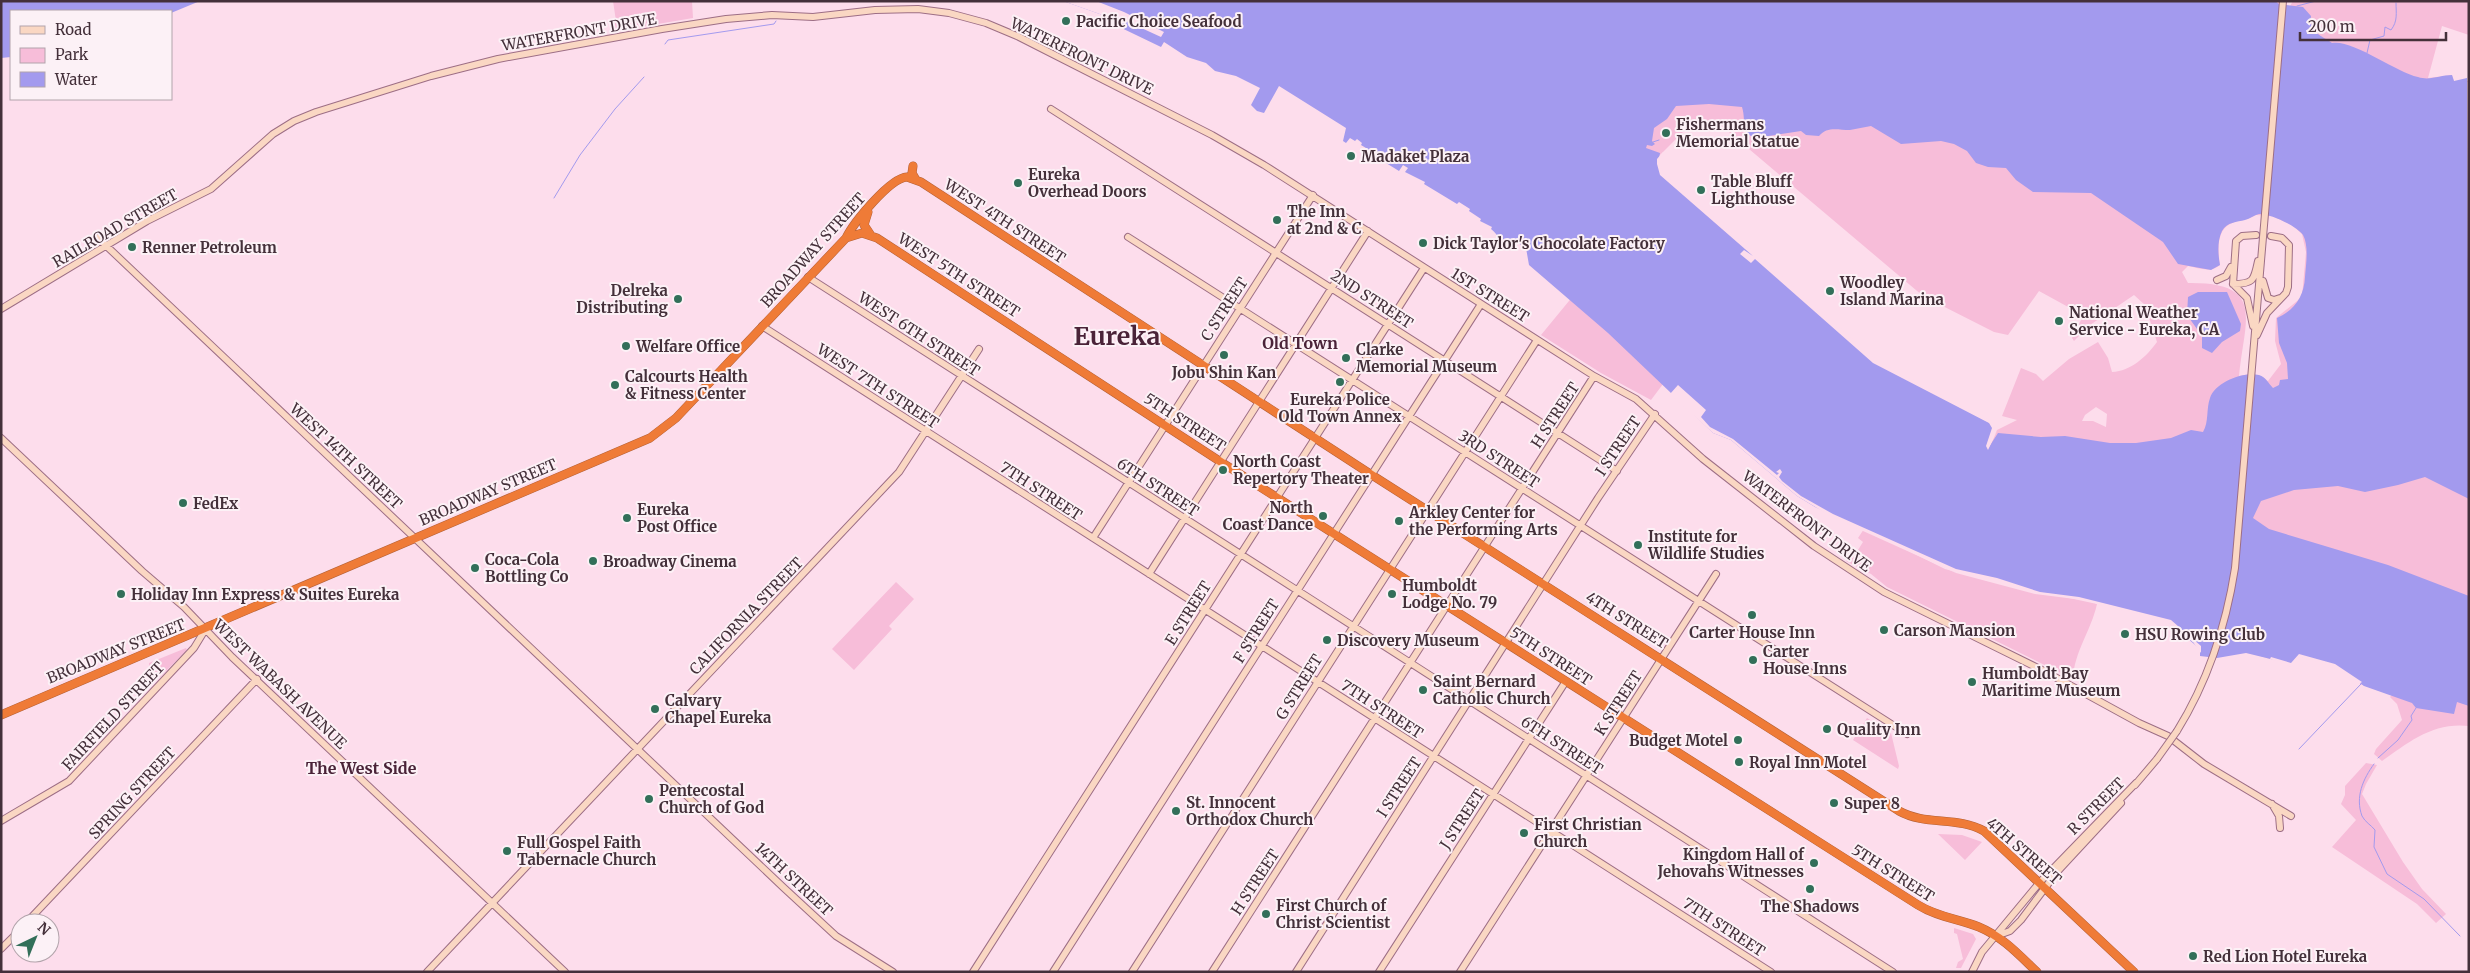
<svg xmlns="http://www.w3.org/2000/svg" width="2470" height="973" viewBox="0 0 2470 973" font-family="Merriweather,serif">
  <rect width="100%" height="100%" fill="#fdddec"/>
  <path fill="#f7bdd9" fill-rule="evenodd" d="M613,1H692L693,18L611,32L616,21Z
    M2178,1H2275L2290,6L2293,1H2469V35L2442,26L2428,78L2452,75L2454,81H2469L2449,95Z
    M1769,94L2469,258V610L2252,530L2212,447L1989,448L1997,430L2017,420L2002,416L2021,368L2036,374L2043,381L2069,359L2098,342L2108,358L2112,372C2131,371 2146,357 2157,342L2145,305L2134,295L2090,325L2074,341L2072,338L2082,318L2081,314L2039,291L2008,335L1994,332L1923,296L1723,127L1697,118L1660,155L1545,104ZM2256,215L2272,216L2292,225L2302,234L2306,252L2302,297L2276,318L2275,341L2281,364L2268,381C2260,374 2250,373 2239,376C2244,320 2267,282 2188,283L2182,272L2188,266C2199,268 2211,273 2220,265C2218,252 2216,231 2230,224C2238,219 2248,220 2256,215ZM2096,407L2107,414L2106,427L2093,421H2082L2085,415Z
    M1578,290L1663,384L1651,400L1601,373L1541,335Z
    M1864,529L1945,569L1985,580L2097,604C2091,631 2074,652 2073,679L1887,587L1871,574L1846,561L1850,556L1853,558L1863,542L1858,538Z
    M896,582L914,599L889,626L892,629L854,670L832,649Z
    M2220,635L2308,652L2401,686L2453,700L2459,697L2469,700V726C2433,722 2409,742 2382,761L2374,754L2376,749L2402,720L2397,704L2390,697L2392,695L2360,684L2362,682L2360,679L2335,664L2300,654L2291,663L2271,657L2270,659L2245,651L2214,655Z
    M186,648L187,650L160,677L149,666V663Z
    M1867,718L1891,733L1899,766L1898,769L1853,740Z
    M2366,763L2377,765L2366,784L2362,794L2403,862L2422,889L2446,914L2436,923L2417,904L2332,847L2356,820L2341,804L2345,795V786Z
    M2115,778L2125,787L2108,804L2097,796Z
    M1938,834L1962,835L1982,842L1965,860Z
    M1954,928L1973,934L1976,939L1961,968H1956L1958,962L1963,959L1957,934L1954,933Z"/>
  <path fill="#a39aee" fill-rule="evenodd" d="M1,1H200L171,13L11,11V57L1,58Z
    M1063,1H2275L2279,4L2303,7L2311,16C2309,32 2320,35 2332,43C2352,39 2396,72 2418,77C2430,81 2440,75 2452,75L2454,81L2467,78L2469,499L2425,477L2398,485L2365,492L2338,486L2294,490L2261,501L2253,518L2269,529L2388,565L2469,596V706L2457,702L2454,714L2416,708L2412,703L2364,686L2334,665L2298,656L2291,664L2246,653L2217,658L2200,656V649L2167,621L2079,598L2036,592L1955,572L1815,507L1797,496L1731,440L1713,433L1608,333L1529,265L1526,248L1515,241L1512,246C1500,246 1501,237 1491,229L1492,227L1480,221L1481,219L1469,211L1470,209L1459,202L1457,204L1424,184L1425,182L1405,172L1408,168L1403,165L1399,171L1365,150L1366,148L1361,145L1362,143L1357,139L1355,141L1350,138L1346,143L1343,141L1346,128L1279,86L1264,113L1257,111L1251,105L1260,88L1236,76L1215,71L1206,63L1187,57L1164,42L1161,47L1109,22L1111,18ZM1709,104L1742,107C1747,123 1738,133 1760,140L1762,137L1801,131L1806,135L1819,136C1827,126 1838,130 1850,130C1857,129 1864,127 1871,126L1901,144L1941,141L1954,144L1967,151L1976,163L1988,167L2006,168L2016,180L2033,192L2091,193L2163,242L2178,264L2211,270L2220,265C2218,255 2217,241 2222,231C2227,222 2237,222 2245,220C2250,219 2254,215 2259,214C2269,213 2297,226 2303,235C2309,246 2306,264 2305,277C2304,296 2295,310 2277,318L2279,343L2287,363L2288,379L2280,380L2279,385L2273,388C2268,383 2266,377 2259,375C2244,371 2215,382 2210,398C2206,409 2209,422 2203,432L2191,430L2171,438L2136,443H2110L2065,436L2041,437L1998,433L1989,447L1993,432L1992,424L1878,364L1665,177L1658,166L1660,153L1646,148L1647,145L1652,146L1655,144L1652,141L1654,128L1667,119L1676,106Z
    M2198,292H2227L2241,324L2240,331L2222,342L2212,353L2202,348V336L2187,315L2188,297Z"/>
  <path fill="#fdddec" d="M1063,1H1096L1124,12L1164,32L1161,37L1113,15L1111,18Z
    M1663,152L1664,156L1660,167L1666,175L1879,362L1994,422L1995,432L1992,439L1997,431L1988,450L1986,446L1992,428L1989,423L1873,363L1755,259L1751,263L1740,254L1744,250L1753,256L1660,175L1657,164V159Z
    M1678,385L1706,410L1701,417L1710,427L1733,439L1777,475L1779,473L1776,472L1780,469L1782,472L1779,477L1782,481L1801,496L1833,514L1956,569L1997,578L2040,592L2079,597L2171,620L2201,646V653L2193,642L2167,622L2083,600L2035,594L1956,573L1832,517L1797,496L1731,440L1713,433L1670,394Z
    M2299,654L2335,664L2362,682L2359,684L2332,667L2300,657L2291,667L2270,659L2271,657L2291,663Z"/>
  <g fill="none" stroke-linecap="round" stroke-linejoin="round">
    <path stroke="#a39aee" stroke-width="1" d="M2333,1H2337
      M2297,6L2316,1
      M665,44L668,40L774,24L776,21
      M2367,53L2370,40L2384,36L2385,27L2391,30C2398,21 2396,13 2396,3
      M1653,142L1659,140
      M554,198L580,155L615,109L644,77
      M2299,749L2361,684
      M2378,758L2398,740L2412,720L2411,716L2416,708
      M2374,764C2363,779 2355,797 2362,816C2365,822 2371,825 2375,830L2374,847L2387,874L2424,899L2460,936"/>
    <g stroke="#9d6e85" stroke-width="8">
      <path id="secondary" d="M1051,109L1617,471
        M1128,237L1907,734
        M98,238L784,888L836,936L893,972
        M808,277L1893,972
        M2217,280L2226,276L2231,267
        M2263,281L2268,298L2274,300L2280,298
        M2233,284L2247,298L2253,326
        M2233,284L2236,241L2242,236L2256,235
        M2233,284C2254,284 2254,280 2258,261
        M1,309L147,221L211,189L273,134L294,121L316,112L431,76L498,59L662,29L726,19L772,15L813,17L875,10L918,9L949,13L986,23L1017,36L1212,135L1264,165L1594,376L1636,399L1703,459L1814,546L1884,592L2044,671L2139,723L2168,736L2204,764L2291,816
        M762,326L1771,972
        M2257,335L2267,313L2286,293L2288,287L2289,245L2282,238L2271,236
        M1,438L142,571L184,607L232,657L565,972
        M1093,538L1313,195
        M1149,574L1368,231
        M2177,731C2208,681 2226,626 2235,568L2283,1
        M2135,785L2157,759
        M2272,804L2279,816L2280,828
        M1,821L69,781L194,648L205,630
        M26,923L257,679
        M1996,936L2010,931L2021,920L2057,872L2121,803
        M1,949L20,930
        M427,972L899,472L979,349
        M973,972L1424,268
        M1053,972L1481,304
        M1132,972L1537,340
        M1212,972L1594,376
        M1296,972L1598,498L1655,414
        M1379,972L1566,681
        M1460,972L1716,574
        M1972,972L1982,952L2040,882L2136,783"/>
    </g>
    <g stroke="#b36138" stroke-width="9">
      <path id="highway" d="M913,166L912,173L916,180
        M868,212L864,225L870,234
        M846,238L862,233L877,238L1221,462L1918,905C1937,917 1959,919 1979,927C2003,937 2019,955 2037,972
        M1,715L650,438L676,418L846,238C854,222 890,178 907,177L921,182L1375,477L1899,811C1926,826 1957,816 1984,831L2134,972"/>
    </g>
    <use href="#secondary" stroke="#fad7c3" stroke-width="6"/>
    <use href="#highway" stroke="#ef7b37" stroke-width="8"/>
    <g stroke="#9d6e85" stroke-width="8" stroke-linecap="butt">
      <path id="secondary-bridge" d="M2157,759L2177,731"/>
    </g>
    <use href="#secondary-bridge" stroke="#fad7c3" stroke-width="6"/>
  </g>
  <g fill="#326f59" stroke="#fcf1f6" stroke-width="2">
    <circle cx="1066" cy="21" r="5"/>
    <circle cx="1666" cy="133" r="5"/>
    <circle cx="1351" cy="156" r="5"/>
    <circle cx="1018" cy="183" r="5"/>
    <circle cx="1701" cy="190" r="5"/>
    <circle cx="1277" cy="220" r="5"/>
    <circle cx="1423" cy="243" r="5"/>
    <circle cx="132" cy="247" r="5"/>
    <circle cx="1830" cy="291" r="5"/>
    <circle cx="678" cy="299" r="5"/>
    <circle cx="2059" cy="321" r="5"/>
    <circle cx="626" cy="346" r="5"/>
    <circle cx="1224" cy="355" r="5"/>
    <circle cx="1346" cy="358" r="5"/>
    <circle cx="1340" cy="382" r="5"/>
    <circle cx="615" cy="385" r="5"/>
    <circle cx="1223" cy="470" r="5"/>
    <circle cx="183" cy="503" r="5"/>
    <circle cx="1323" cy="516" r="5"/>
    <circle cx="627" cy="518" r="5"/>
    <circle cx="1399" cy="521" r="5"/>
    <circle cx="1638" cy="545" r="5"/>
    <circle cx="593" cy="561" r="5"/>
    <circle cx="475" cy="568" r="5"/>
    <circle cx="121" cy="594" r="5"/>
    <circle cx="1392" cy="594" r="5"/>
    <circle cx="1752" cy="615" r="5"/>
    <circle cx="1884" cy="630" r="5"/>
    <circle cx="2125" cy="634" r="5"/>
    <circle cx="1327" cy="640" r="5"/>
    <circle cx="1753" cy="660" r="5"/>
    <circle cx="1972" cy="682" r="5"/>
    <circle cx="1423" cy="690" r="5"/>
    <circle cx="655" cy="709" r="5"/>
    <circle cx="1827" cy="729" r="5"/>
    <circle cx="1738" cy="740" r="5"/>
    <circle cx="1739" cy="762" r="5"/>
    <circle cx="649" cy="799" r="5"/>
    <circle cx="1834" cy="803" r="5"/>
    <circle cx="1176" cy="811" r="5"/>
    <circle cx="1524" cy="833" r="5"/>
    <circle cx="507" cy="851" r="5"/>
    <circle cx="1814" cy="863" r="5"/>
    <circle cx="1810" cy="889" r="5"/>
    <circle cx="1266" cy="914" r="5"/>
    <circle cx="2193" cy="956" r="5"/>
  </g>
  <g text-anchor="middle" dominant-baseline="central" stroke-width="4" stroke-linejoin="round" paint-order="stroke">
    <g font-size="15" font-weight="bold" fill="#44303a" stroke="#fcf1f6" text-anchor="start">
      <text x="1076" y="21">Pacific Choice Seafood</text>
      <text x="1676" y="124">Fishermans<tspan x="1676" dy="17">Memorial Statue</tspan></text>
      <text x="1361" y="156">Madaket Plaza</text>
      <text x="1028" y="174">Eureka<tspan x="1028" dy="17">Overhead Doors</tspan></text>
      <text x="1711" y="181">Table Bluff<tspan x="1711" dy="17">Lighthouse</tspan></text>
      <text x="1287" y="211">The Inn<tspan x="1287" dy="17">at 2nd &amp; C</tspan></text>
      <text x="1433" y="243">Dick Taylor's Chocolate Factory</text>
      <text x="142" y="247">Renner Petroleum</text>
      <text x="1840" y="282">Woodley<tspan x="1840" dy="17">Island Marina</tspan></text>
      <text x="668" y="290" text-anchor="end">Delreka<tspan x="668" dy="17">Distributing</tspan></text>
      <text x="2069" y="312">National Weather<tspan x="2069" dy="17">Service - Eureka, CA</tspan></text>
      <text x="636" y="346">Welfare Office</text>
      <text x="1356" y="349">Clarke<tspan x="1356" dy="17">Memorial Museum</tspan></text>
      <text x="1224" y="372" text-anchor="middle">Jobu Shin Kan</text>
      <text x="625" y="376">Calcourts Health<tspan x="625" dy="17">&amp; Fitness Center</tspan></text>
      <text x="1340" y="399" text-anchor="middle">Eureka Police<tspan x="1340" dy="17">Old Town Annex</tspan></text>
      <text x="1233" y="461">North Coast<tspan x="1233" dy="17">Repertory Theater</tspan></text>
      <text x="193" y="503">FedEx</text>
      <text x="1313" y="507" text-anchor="end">North<tspan x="1313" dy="17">Coast Dance</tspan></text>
      <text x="637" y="509">Eureka<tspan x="637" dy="17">Post Office</tspan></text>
      <text x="1409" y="512">Arkley Center for<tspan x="1409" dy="17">the Performing Arts</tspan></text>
      <text x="1648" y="536">Institute for<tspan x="1648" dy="17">Wildlife Studies</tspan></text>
      <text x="485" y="559">Coca-Cola<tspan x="485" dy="17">Bottling Co</tspan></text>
      <text x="603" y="561">Broadway Cinema</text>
      <text x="1402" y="585">Humboldt<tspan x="1402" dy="17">Lodge No. 79</tspan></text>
      <text x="131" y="594">Holiday Inn Express &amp; Suites Eureka</text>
      <text x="1894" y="630">Carson Mansion</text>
      <text x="1752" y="632" text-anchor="middle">Carter House Inn</text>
      <text x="2135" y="634">HSU Rowing Club</text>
      <text x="1337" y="640">Discovery Museum</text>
      <text x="1763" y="651">Carter<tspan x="1763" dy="17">House Inns</tspan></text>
      <text x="1982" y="673">Humboldt Bay<tspan x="1982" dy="17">Maritime Museum</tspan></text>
      <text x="1433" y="681">Saint Bernard<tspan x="1433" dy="17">Catholic Church</tspan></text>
      <text x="665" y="700">Calvary<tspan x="665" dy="17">Chapel Eureka</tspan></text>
      <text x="1837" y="729">Quality Inn</text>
      <text x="1728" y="740" text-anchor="end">Budget Motel</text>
      <text x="1749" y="762">Royal Inn Motel</text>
      <text x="659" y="790">Pentecostal<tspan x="659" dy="17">Church of God</tspan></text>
      <text x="1186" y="802">St. Innocent<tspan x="1186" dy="17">Orthodox Church</tspan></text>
      <text x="1844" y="803">Super 8</text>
      <text x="1534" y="824">First Christian<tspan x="1534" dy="17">Church</tspan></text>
      <text x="517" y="842">Full Gospel Faith<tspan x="517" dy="17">Tabernacle Church</tspan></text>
      <text x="1804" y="854" text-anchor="end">Kingdom Hall of<tspan x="1804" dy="17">Jehovahs Witnesses</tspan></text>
      <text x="1276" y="905">First Church of<tspan x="1276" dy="17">Christ Scientist</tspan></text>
      <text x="1810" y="906" text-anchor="middle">The Shadows</text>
      <text x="2203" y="956">Red Lion Hotel Eureka</text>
    </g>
    <g font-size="15" fill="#44303a" stroke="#fcf1f6">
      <text transform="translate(579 32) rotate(-10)">WATERFRONT DRIVE</text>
      <text transform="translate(1082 56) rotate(26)">WATERFRONT DRIVE</text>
      <text transform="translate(1005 221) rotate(33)">WEST 4TH STREET</text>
      <text transform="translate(115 228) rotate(-30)">RAILROAD STREET</text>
      <text transform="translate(813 250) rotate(-48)">BROADWAY STREET</text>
      <text transform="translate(959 275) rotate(33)">WEST 5TH STREET</text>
      <text transform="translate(1490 295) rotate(32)">1ST STREET</text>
      <text transform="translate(1372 299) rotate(33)">2ND STREET</text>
      <text transform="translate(1224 309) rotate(-57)">C STREET</text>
      <text transform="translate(919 334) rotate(33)">WEST 6TH STREET</text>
      <text transform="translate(878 386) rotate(33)">WEST 7TH STREET</text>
      <text transform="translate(1555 415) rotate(-57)">H STREET</text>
      <text transform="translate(1185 422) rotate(33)">5TH STREET</text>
      <text transform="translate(1618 446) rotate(-56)">I STREET</text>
      <text transform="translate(346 456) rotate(43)">WEST 14TH STREET</text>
      <text transform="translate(1499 459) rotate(33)">3RD STREET</text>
      <text transform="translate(1158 487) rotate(33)">6TH STREET</text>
      <text transform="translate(1041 491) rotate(33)">7TH STREET</text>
      <text transform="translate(488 492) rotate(-23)">BROADWAY STREET</text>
      <text transform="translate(1807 521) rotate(37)">WATERFRONT DRIVE</text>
      <text transform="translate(1188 613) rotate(-58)">E STREET</text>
      <text transform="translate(746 616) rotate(-46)">CALIFORNIA STREET</text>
      <text transform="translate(1627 620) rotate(32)">4TH STREET</text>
      <text transform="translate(1256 631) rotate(-58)">F STREET</text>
      <text transform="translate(116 651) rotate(-22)">BROADWAY STREET</text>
      <text transform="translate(1551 656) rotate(33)">5TH STREET</text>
      <text transform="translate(280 684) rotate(44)">WEST WABASH AVENUE</text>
      <text transform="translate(1299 687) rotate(-58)">G STREET</text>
      <text transform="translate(1618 703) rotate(-57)">K STREET</text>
      <text transform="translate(1382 709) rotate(33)">7TH STREET</text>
      <text transform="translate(113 716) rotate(-47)">FAIRFIELD STREET</text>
      <text transform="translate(1562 745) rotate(33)">6TH STREET</text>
      <text transform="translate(1399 787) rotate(-57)">I STREET</text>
      <text transform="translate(132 793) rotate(-47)">SPRING STREET</text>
      <text transform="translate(2096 806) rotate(-45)">R STREET</text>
      <text transform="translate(1462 819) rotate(-57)">J STREET</text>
      <text transform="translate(2024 851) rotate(41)">4TH STREET</text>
      <text transform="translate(1893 873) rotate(32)">5TH STREET</text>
      <text transform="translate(794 879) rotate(43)">14TH STREET</text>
      <text transform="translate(1255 882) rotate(-57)">H STREET</text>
      <text transform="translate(1724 927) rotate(33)">7TH STREET</text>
    </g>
    <g font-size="16" font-weight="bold" fill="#4a2338" stroke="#fcf1f6">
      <text x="1300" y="343">Old Town</text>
      <text x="361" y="768">The West Side</text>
    </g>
    <g font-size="25" font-weight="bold" fill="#4a2338" stroke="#fcf1f6">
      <text x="1117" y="336">Eureka</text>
    </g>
  </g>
  <rect width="2470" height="973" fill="none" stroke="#44303a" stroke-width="5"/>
  <rect x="10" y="10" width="162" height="90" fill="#fcf1f6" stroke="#b2a4ab"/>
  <rect x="20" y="26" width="25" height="8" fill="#fad7c3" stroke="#b2a4ab"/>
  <text x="55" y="35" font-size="15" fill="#44303a">Road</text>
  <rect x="20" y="48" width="25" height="15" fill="#f7bdd9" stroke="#b2a4ab"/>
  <text x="55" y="60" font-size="15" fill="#44303a">Park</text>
  <rect x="20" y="72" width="25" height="15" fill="#a39aee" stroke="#b2a4ab"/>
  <text x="55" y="85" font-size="15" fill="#44303a">Water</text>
  <g transform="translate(35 938) rotate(43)"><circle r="24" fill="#fcf1f6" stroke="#b2a4ab"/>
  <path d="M0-4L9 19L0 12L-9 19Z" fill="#326f59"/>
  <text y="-8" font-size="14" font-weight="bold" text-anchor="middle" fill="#44303a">N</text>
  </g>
  <path d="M2300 32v8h146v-8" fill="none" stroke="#44303a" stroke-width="2.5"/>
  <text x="2308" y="32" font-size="15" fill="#44303a" stroke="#fcf1f6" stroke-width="4" paint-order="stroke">200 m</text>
</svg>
